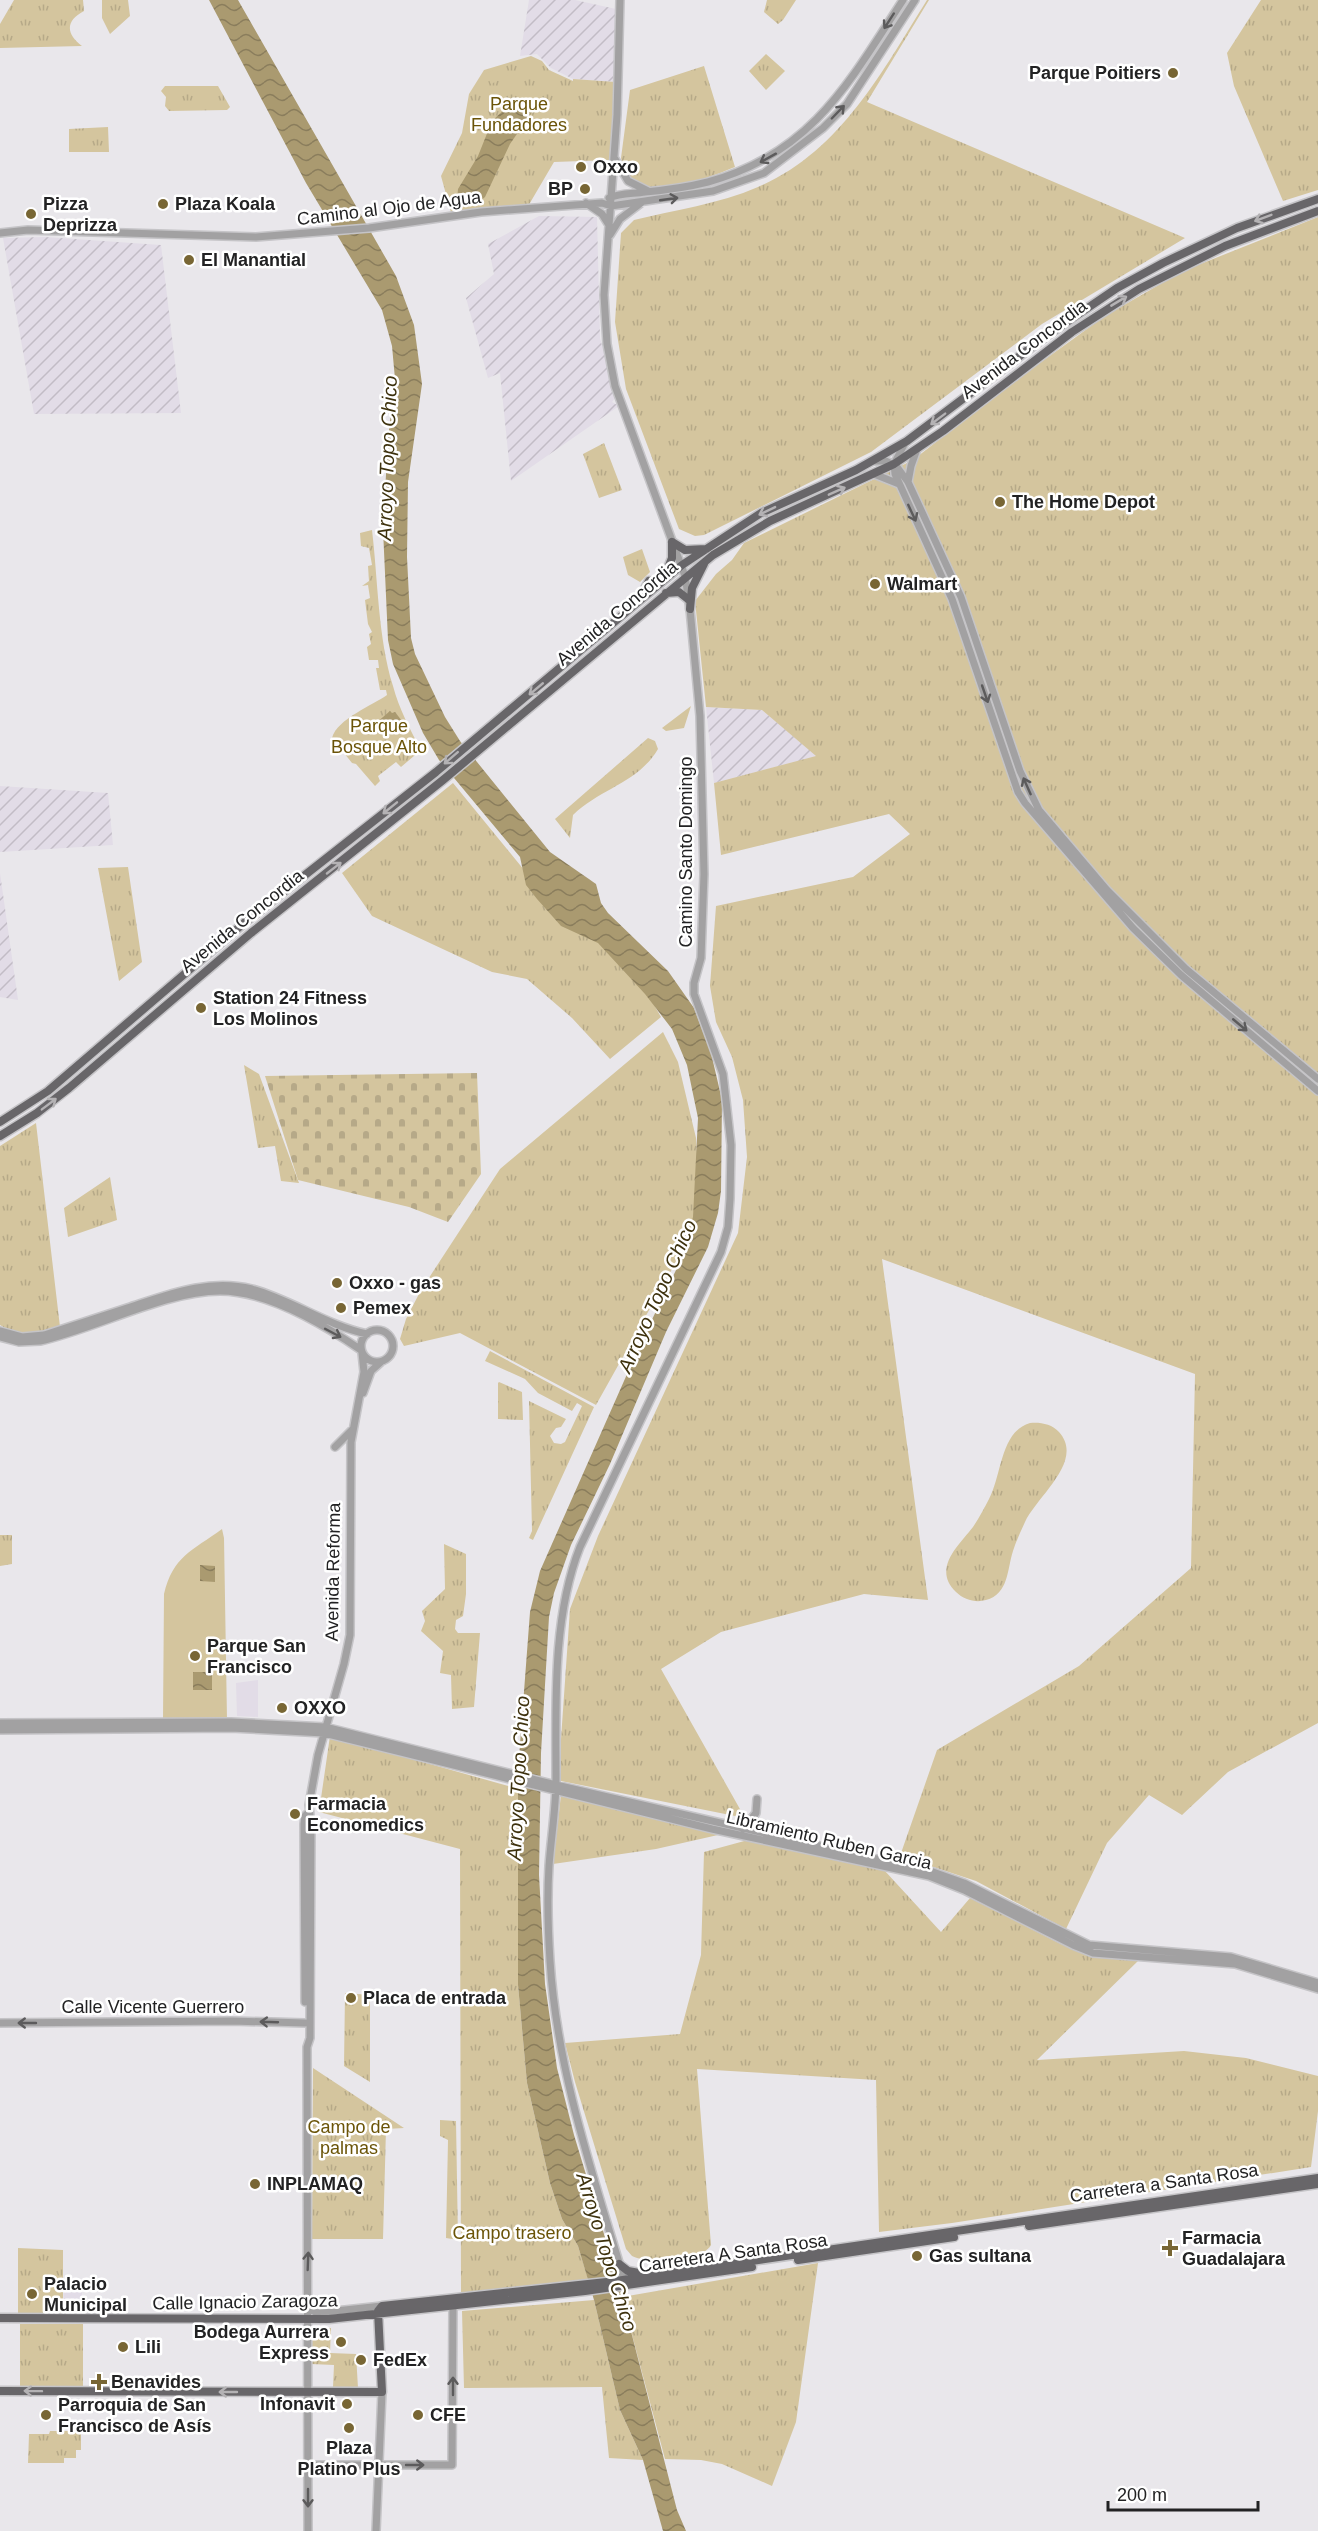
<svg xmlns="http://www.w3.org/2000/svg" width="1318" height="2531" viewBox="0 0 1318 2531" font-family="Arial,sans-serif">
  <defs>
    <pattern id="industrial-furrows" width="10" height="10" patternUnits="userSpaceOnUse" patternTransform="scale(1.5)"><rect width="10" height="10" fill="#e2dce7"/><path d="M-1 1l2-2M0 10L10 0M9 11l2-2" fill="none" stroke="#c2bcc6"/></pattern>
    <pattern id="grass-tufts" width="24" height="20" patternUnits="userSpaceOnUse" patternTransform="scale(1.5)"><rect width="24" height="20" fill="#d4c59e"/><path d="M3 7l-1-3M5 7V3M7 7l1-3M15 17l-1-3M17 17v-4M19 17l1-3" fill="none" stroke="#b6a988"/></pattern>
    <pattern id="cemetery-stones" width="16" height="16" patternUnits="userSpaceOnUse" patternTransform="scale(1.5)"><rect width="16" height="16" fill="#d4c59e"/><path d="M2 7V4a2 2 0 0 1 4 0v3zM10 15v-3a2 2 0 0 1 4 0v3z" fill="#b6a988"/></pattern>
    <pattern id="water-waves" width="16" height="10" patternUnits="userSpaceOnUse" patternTransform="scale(1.5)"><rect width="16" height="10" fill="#aa9a70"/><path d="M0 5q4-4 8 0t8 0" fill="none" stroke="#8a7d5c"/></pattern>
  </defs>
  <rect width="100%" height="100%" fill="#e9e7eb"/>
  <path fill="#e2dce7" d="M258,1680V1717L237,1716L236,1683Z
    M64,2279H82V2314L63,2315Z"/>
  <path fill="url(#industrial-furrows)" d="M529,0H575L616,9V82L573,79L551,68L537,54L520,56Z
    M539,216L597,217L600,338L616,397L612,402L619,406L511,481L500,373L488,378L466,298L494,274L488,244Z
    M45,237L161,245L181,413L34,414L3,238Z
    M706,707L762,710L817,756L714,783Z
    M0,786L108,793L113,845L0,852Z
    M0,873L18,1000L0,997Z"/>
  <path fill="url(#grass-tufts)" d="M14,0H83L84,11C65,21 66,34 82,46L0,48V24Z
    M102,0H128L130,16L110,34L102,18Z
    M767,0H796L783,20L778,24L764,12Z
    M927,0H929L867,102L1185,238L1042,324L871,452L704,535L695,536L679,529L626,389L615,322L621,233L634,220C674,210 719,204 758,187C840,152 882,72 927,0Z
    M1261,0H1318V190L1283,201L1234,86L1227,53Z
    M766,54L785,71L766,90L749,71Z
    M531,56L542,61L549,70L573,81V79L616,82L610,160L554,162L527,208L452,216L441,176L462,133L469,94L484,70Z
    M704,66L735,167C713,176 671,192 647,189C633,187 623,170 621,158L630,90Z
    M165,86H218L230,107L227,110L169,111L165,106L166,97L161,91Z
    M108,127L109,152H69V129Z
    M1318,217V1723L1228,1772L1182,1815L1149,1795L1107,1843L1066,1929L976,1881L900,1856L937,1750L1079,1666L1191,1568L1195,1374L882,1259L928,1600L864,1594L721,1632L661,1669L745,1818L561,1781V1739L570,1609L598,1536L738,1233L747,1157L743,1100L732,1057L716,1022L710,986L716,906L853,877L910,834L889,814L721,855L714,783L816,756L762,710L706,707L695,601L716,574L732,560L744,543L913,460L1004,389L1105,316L1183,271Z
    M604,443L622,490L599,498L583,454Z
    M372,530C378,580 378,638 393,686C399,709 410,729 421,750L401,767L396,762L378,776L380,781L375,786L356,764L352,763L332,738C337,719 373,705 387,695L386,690H380L376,668H379L378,660H369L367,647L371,644L369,634L372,632L368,624L365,600L370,598L368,585L362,586L369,581L368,566L372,565L369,548L361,546L360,533Z
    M642,549L650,572L640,582L628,575L623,557Z
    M691,706L684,728L666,731L662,728Z
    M648,738L655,741L658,749C638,783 601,788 573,815L570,838L555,819Z
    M453,783L542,892L559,895L642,984L661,1017L610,1059L572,1018L527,979L492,972L372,916L342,873Z
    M128,867L142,962L119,981L98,868Z
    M663,1032L678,1062L696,1138L699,1191L695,1228L596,1405L460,1333L404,1346L400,1339L406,1319L421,1290L500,1169Z
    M244,1065L259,1074L299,1183L281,1181L275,1146L258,1148Z
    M36,1123L60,1327C38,1332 21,1338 0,1325V1146Z
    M110,1177L117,1220L68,1237L64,1208Z
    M490,1351L594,1407L533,1540L529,1538L532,1531L529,1401L566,1419L561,1427L556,1428L550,1436L554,1443L561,1444L565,1442L582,1406L577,1403L572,1411L538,1393L525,1379L485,1361Z
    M499,1382L522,1392L523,1420L498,1419V1383Z
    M1030,1423C1040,1422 1052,1424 1059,1432C1085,1461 1037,1496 1025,1522C1021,1531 1016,1541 1013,1551C1007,1569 1009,1594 986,1600C976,1603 964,1600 956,1592C932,1569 958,1546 973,1527C979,1518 984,1509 989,1499C1002,1475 1000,1432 1030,1423Z
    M0,1535H12V1564L0,1566Z
    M444,1544L466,1554V1594L463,1616L456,1620L455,1629L458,1633H480L474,1707L452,1709L451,1675L440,1673L443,1651L421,1631L425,1621L422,1611L445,1589Z
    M330,1736L519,1789L518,1985L527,2083L550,2183L562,2219L578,2246L588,2279L461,2294L460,1849L319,1812Z
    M561,1795L718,1835L656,1849L553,1864Z
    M748,1840L885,1871L941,1932L970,1898L1061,1944L1091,1956L1139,1960L1037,2060L1184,2051L1246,2058L1318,2076V2111L1311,2167L952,2223L879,2232L876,2080L697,2069L711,2245C702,2262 647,2264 632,2256L626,2249L575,2082L565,2043L680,2034L701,1955L704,1852Z
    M345,1993L370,1995V2082L344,2066Z
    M313,2068L404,2128L386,2129L383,2239H312Z
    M440,2120L456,2121L458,2240L446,2238L448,2140L440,2136Z
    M18,2248L63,2250V2315L18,2314Z
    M818,2263L796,2422L772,2486L722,2464L701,2460L665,2459L622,2297Z
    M594,2300L620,2410L643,2460L609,2458L602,2387L464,2388L462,2311Z
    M20,2324H83V2388H20Z
    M313,2328H331L330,2353L356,2354L358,2388L333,2387L334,2365L311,2364Z
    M50,2431H81V2450H76V2458H64V2463H28L29,2434H49Z"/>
  <path fill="url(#cemetery-stones)" d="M477,1073L481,1174L448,1222L409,1207L298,1180L265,1076Z"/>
  <path fill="#d4c59e" d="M504,65L509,75L491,84L486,74Z
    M351,733L367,751L357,759L343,740Z
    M222,1529L224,1538L227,1720L163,1719L164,1594C173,1556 192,1551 222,1529Z"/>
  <path fill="url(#water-waves)" d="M209,0H238L396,276L414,325L422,384L408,482L407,557L411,638L415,654L445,717L460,741L550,852L596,884L601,903L608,913L668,971L694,1008L711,1053L722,1100L721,1191L718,1213L708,1247L666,1332L610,1464L571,1545L554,1593L549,1617L541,1753L539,1875L545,1984L557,2068L574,2135L617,2277L677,2510L686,2531H663L643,2460L620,2410L594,2300L578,2246L562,2219L550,2183L527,2083L518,1985V1771L530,1612L540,1571L643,1338L677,1268L693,1217L698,1118L687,1065L672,1029L645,994L598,943L561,926L537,899L526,885L520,857L439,760L423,733L393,664L388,640L383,529L388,438L395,379L392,346L382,310L306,183Z
    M527,98L532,99L535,108L510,144L485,197C477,205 467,206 457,200L458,189L478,156L492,121L509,105Z
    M390,711L392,713L395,712L402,721L386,735L376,723Z
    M200,1565L215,1566V1582L200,1581Z
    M193,1672H212V1690H193Z"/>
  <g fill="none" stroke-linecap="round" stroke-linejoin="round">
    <g stroke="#c5c4c7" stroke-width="10">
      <path id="minor" d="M620,0L617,115L604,295L607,344L615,386L685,576L690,609L700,716L704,874L701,958L694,983V994L723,1074L731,1145L730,1199L728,1227L721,1252L580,1547C552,1618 556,1704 556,1780C556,1809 551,1838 549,1866C547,1897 548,1930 550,1961C557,2071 593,2175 624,2279
        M615,159L628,181L648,191
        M609,198C620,193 634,194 645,192C667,190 688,187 708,182C811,154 849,83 903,0
        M586,203L602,214L609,225
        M0,233L28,230L256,237L369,228L481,212L602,203L611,206L713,191L764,173L823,128L847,104L915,0
        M610,235L620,219L641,203
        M905,443L894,464L895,474L952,599L1018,792L1025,803L1133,928L1181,975L1318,1091
        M874,461H886L897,467L908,482L921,510L961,597L1020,771L1039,810L1107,890L1186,969L1318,1079
        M874,474L899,484
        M908,482L911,466L917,449
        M361 1346a16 16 0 1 1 32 0a16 16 0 1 1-32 0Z
        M0,1331L22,1337L44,1335C72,1326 99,1317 127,1308C167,1295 208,1278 252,1289C292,1300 326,1325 367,1334
        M0,1337L19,1342L40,1341C95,1329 165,1291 220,1291C267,1291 323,1324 361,1350
        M363,1393L371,1371L381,1362
        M335,1447L353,1429
        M0,1723L231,1722L325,1727L556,1785L933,1872L964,1883L1089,1945L1231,1957L1318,1983
        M0,1730L231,1728L324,1733L712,1829L929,1876L964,1890L1073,1945L1093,1953L1235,1964L1318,1989
        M743,1829L756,1813L757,1799
        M305,2002L304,1824L305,1816L309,1812
        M0,2023L232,2021L305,2023
        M307,2307L317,2313L382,2306
        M308,2465H452L453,2304
        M308,2531L307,2047L310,2038L311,1826L309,1805L318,1755L344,1664L350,1635L351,1442L364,1372L362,1353
        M376,2531L382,2392"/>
    </g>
    <g stroke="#c5c4c7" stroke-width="11">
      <path id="major" d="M672,542L685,550L706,549
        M664,578L672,558V542
        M666,593L679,592L689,600
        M641,596L649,581
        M690,609L692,588L704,564
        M0,1122L48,1091L244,923L436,772L682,565L761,513L856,470L907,441L1045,337L1117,288L1163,263L1237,228L1318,199
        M0,1136L37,1113L69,1088L251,933L443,780L713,555L770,521L894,464L943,431L1072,332L1139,289L1225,246L1318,211
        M1029,2226L1318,2184
        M798,2260L954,2237
        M619,2264L628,2271L639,2273
        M0,2318L329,2319L585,2291L752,2267
        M0,2391L382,2392L378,2311L382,2306L616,2281L1318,2178"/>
    </g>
    <use href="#minor" stroke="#a2a1a2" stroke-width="7"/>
    <use href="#major" stroke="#686669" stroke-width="8"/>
  </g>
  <defs><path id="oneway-shaft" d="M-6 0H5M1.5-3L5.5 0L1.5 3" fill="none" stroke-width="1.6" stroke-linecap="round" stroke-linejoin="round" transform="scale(1.5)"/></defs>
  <g stroke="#5c5b5c">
    <use href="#oneway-shaft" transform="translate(889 21) rotate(123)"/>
    <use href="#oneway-shaft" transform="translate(838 112) rotate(-46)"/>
    <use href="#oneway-shaft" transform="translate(768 158) rotate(151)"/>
    <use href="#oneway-shaft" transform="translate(669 199) rotate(-8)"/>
    <use href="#oneway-shaft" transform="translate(912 513) rotate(65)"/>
    <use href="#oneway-shaft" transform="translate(985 694) rotate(71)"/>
    <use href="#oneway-shaft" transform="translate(1027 786) rotate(-114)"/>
    <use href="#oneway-shaft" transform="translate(1240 1025) rotate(40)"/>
    <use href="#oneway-shaft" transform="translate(333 1333) rotate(28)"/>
    <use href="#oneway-shaft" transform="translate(269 2022) rotate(-178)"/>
    <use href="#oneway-shaft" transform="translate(27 2023) rotate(180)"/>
    <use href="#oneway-shaft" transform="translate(308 2261) rotate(-88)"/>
    <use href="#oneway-shaft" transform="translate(453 2386) rotate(-90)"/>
    <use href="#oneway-shaft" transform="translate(415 2465)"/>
    <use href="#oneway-shaft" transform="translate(308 2498) rotate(90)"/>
  </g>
  <g stroke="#b4b2b4">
    <use href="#oneway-shaft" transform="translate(1263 218) rotate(159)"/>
    <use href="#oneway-shaft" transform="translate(1119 301) rotate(-31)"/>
    <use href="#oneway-shaft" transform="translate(938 419) rotate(143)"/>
    <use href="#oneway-shaft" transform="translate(837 491) rotate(-24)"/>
    <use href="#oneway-shaft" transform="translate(767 511) rotate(154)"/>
    <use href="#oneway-shaft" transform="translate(536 689) rotate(140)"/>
    <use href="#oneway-shaft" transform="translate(451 758) rotate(139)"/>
    <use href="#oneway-shaft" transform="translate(390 808) rotate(141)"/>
    <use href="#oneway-shaft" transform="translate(334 868) rotate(-38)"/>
    <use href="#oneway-shaft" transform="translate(49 1104) rotate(-37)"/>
    <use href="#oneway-shaft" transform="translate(33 2391) rotate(-179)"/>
    <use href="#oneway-shaft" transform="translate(228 2392) rotate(180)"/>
  </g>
  <g fill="#786634" stroke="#fff" stroke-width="2">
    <circle cx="1173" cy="73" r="6"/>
    <circle cx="581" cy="167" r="6"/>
    <circle cx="585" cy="189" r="6"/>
    <circle cx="163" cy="204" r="6"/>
    <circle cx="31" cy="214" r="6"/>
    <circle cx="189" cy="260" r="6"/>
    <circle cx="1000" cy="502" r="6"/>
    <circle cx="875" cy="584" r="6"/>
    <circle cx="201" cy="1008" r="6"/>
    <circle cx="337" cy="1283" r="6"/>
    <circle cx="341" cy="1308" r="6"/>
    <circle cx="195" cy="1656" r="6"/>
    <circle cx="282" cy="1708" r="6"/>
    <circle cx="295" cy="1814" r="6"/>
    <circle cx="351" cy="1998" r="6"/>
    <circle cx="255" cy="2184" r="6"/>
    <path d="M1167 2239h6v6h6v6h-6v6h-6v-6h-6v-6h6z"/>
    <circle cx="917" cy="2256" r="6"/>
    <circle cx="32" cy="2294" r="6"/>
    <circle cx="341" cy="2342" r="6"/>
    <circle cx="123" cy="2347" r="6"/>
    <circle cx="361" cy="2360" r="6"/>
    <path d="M96 2373h6v6h6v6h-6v6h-6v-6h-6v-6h6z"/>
    <circle cx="347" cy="2404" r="6"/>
    <circle cx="46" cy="2415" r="6"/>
    <circle cx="418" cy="2415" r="6"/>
    <circle cx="349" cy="2428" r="6"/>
  </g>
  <g text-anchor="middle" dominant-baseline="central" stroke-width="5" stroke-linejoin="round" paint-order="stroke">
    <g font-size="18" font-weight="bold" fill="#222223" stroke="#fff" text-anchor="start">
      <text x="1161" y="73" text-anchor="end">Parque Poitiers</text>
      <text x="593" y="167">Oxxo</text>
      <text x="573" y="189" text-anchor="end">BP</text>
      <text x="43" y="204">Pizza<tspan x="43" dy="21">Deprizza</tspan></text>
      <text x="175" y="204">Plaza Koala</text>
      <text x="201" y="260">El Manantial</text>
      <text x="1012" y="502">The Home Depot</text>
      <text x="887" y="584">Walmart</text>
      <text x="213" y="998">Station 24 Fitness<tspan x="213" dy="21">Los Molinos</tspan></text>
      <text x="349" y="1283">Oxxo - gas</text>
      <text x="353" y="1308">Pemex</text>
      <text x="207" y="1646">Parque San<tspan x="207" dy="21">Francisco</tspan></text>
      <text x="294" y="1708">OXXO</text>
      <text x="307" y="1804">Farmacia<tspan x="307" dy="21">Economedics</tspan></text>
      <text x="363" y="1998">Placa de entrada</text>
      <text x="267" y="2184">INPLAMAQ</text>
      <text x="1182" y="2238">Farmacia<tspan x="1182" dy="21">Guadalajara</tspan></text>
      <text x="929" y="2256">Gas sultana</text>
      <text x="44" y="2284">Palacio<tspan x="44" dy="21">Municipal</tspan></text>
      <text x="329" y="2332" text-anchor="end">Bodega Aurrera<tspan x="329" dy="21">Express</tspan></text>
      <text x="135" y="2347">Lili</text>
      <text x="373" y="2360">FedEx</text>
      <text x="111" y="2382">Benavides</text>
      <text x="335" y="2404" text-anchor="end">Infonavit</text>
      <text x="58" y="2405">Parroquia de San<tspan x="58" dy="21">Francisco de Asís</tspan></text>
      <text x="430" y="2415">CFE</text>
      <text x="349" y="2448" text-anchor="middle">Plaza<tspan x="349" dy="21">Platino Plus</tspan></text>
    </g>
    <g font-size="18" fill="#6b5408" stroke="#fff">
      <text x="519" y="104">Parque<tspan x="519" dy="21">Fundadores</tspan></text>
      <text x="379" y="726">Parque<tspan x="379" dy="21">Bosque Alto</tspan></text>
      <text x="349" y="2127">Campo de<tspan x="349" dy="21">palmas</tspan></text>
      <text x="512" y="2233">Campo trasero</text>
    </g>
    <g font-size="18" fill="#222223" stroke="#fff">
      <text transform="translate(389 208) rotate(-7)">Camino al Ojo de Agua</text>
      <text transform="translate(1024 349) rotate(-37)">Avenida Concordia</text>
      <text transform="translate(617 613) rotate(-40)">Avenida Concordia</text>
      <text transform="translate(686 852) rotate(-90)">Camino Santo Domingo</text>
      <text transform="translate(242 921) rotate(-39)">Avenida Concordia</text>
      <text transform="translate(333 1572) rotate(-89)">Avenida Reforma</text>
      <text transform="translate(829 1840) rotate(13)">Libramiento Ruben Garcia</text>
      <text x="153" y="2007">Calle Vicente Guerrero</text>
      <text transform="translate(1164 2183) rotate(-8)">Carretera a Santa Rosa</text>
      <text transform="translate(733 2253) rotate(-8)">Carretera A Santa Rosa</text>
      <text transform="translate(245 2302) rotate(-1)">Calle Ignacio Zaragoza</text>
    </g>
    <g font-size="20" font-style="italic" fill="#3e320e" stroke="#fff">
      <text transform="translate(387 458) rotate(-88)">Arroyo Topo Chico</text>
      <text transform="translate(657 1296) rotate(-66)">Arroyo Topo Chico</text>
      <text transform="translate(518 1778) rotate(-87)">Arroyo Topo Chico</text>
      <text transform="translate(607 2252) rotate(73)">Arroyo Topo Chico</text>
    </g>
  </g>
  <path d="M1108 2501v9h150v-9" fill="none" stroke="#222223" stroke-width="3"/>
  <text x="1117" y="2501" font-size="18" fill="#222223" stroke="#ffffff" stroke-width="4.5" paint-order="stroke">200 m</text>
</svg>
